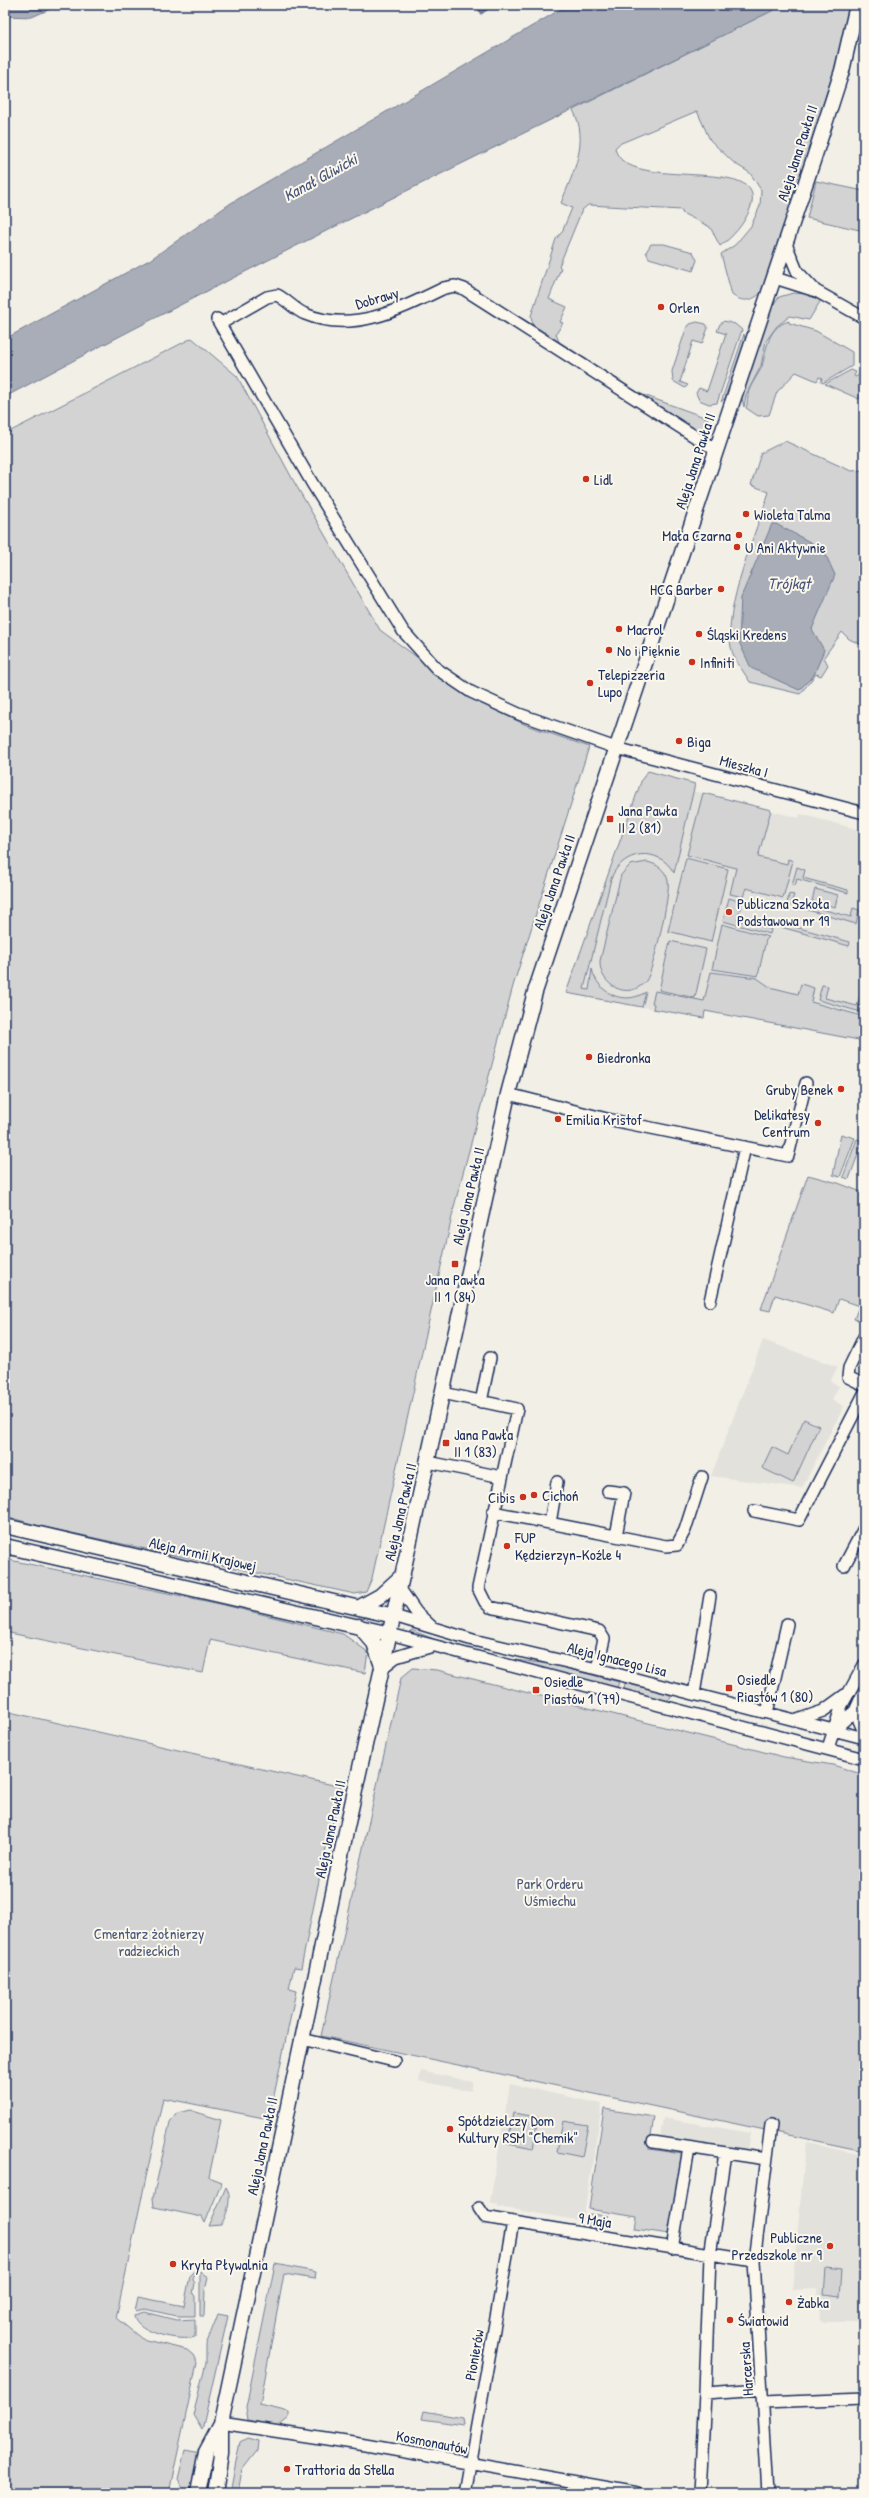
<svg xmlns="http://www.w3.org/2000/svg" width="869" height="2498" viewBox="0 0 869 2498" font-family="'Patrick Hand',sans-serif">
  <rect width="100%" height="100%" fill="#f2efe6"/>
  <filter id="ink" filterUnits="userSpaceOnUse"><feTurbulence type="fractalNoise" baseFrequency=".025" numOctaves="2"/><feDisplacementMap in="SourceGraphic" scale="8" xChannelSelector="R" yChannelSelector="G"/><feConvolveMatrix kernelMatrix="1 2 1 2 8 2 1 2 1" color-interpolation-filters="sRGB"/></filter>
  <g filter="url(#ink)">
    <path fill="#e2e1dc" d="M648,771L695,784L693,791L799,818L800,814L808,816L864,831V1041L705,1011L704,1018L566,993L642,779Z
      M763,1340L838,1367L830,1381L839,1386L832,1400L844,1406L802,1488L711,1476Z
      M421,2071L473,2082L471,2091L419,2081Z
      M510,2084L602,2104L583,2221L499,2207L497,2204L490,2202Z
      M663,2118L750,2133L747,2152L660,2137Z
      M806,2143L864,2155V2322H820L818,2289L792,2290Z"/>
    <path fill="#d2d3d2" stroke="#768198" d="M783,5H850L838,57L763,291C754,300 744,304 732,295L721,254L735,245L751,226L760,206L761,190L750,173L734,163L710,140L697,111L619,144L615,148C624,196 773,151 750,209C744,224 733,237 720,246L710,227L682,213V210L588,205L582,210L559,266L561,268L549,299L567,307L560,322L563,323L556,334L559,342L638,393L707,418L711,422L706,437H703L541,334L533,325L531,316L556,239L562,232L572,208L561,203C573,173 590,141 573,110Z
      M816,181L864,191V231L807,218Z
      M651,244H664L693,252L697,260L693,271L649,258L646,252Z
      M793,293L807,294L821,300L809,320L790,316L777,326L766,341L761,366L746,395L744,407L741,395L772,306L779,297Z
      M724,321L735,324L742,330L717,403L709,404L699,400L696,393L699,388L707,391L726,334L717,331L720,324Z
      M789,321V323L816,331L852,352V366L823,383L821,382L822,378L819,377L817,381L796,372L777,392L769,415L758,416L746,408C748,403 747,397 749,390C752,382 759,374 762,366C767,349 767,327 789,321Z
      M697,322L706,324L708,328L702,344L693,341L680,382L688,385L685,388L673,381L672,371L686,329L690,324Z
      M744,334L746,343L728,395L721,402Z
      M192,338L237,376L293,480L380,630L478,702L526,725L589,747L513,986L455,1203L372,1578L366,1592L355,1594L39,1526L5,1516V434Z
      M851,370L856,372L854,376L856,377L859,374L864,377V387L859,399L825,384Z
      M785,441L851,471L864,470V646L849,639L842,632L824,657L828,665L821,676L816,674L800,694L750,682C744,672 733,659 731,647C723,610 757,529 769,492L751,485L761,453Z
      M648,771L695,784L674,873C659,845 621,850 611,879L584,989L589,990L592,969C598,994 624,1006 646,992L642,1007L566,993L642,779Z
      M703,793L771,810L758,857L787,864L788,859L793,861L783,898L746,888L743,897L730,894L736,868L687,855Z
      M686,858L728,869L711,942L668,931Z
      M647,862C657,864 666,870 668,881C671,892 653,972 646,981C628,1002 599,985 600,961L621,875L630,865Z
      M797,867L805,870L803,878L848,890V893L797,879L795,886L792,885Z
      M815,889L838,895L835,907L812,901Z
      M789,894L794,895L792,901L851,917L853,908L859,910L856,924L787,904Z
      M729,898L742,902L737,920L771,929L770,934L723,921Z
      M781,923L850,942L849,946L781,927Z
      M722,924L769,937L766,940L758,976L712,969Z
      M670,941L706,949L695,998L659,990Z
      M711,972L757,978L770,987L798,994L801,984L814,988L811,1002L862,1016L864,1011V1041L705,1011L704,1018L653,1009L654,1004L652,1003L655,991L704,1001Z
      M864,982V1001L861,1012L818,1000L822,985L828,986L825,998L857,1006Z
      M841,1134L855,1138L840,1177L833,1175Z
      M857,1139L863,1141L849,1179L843,1177Z
      M808,1175L838,1183L864,1193V1295L859,1305L863,1307L858,1320L854,1319L859,1306L839,1299L834,1313L775,1295L770,1311L761,1309Z
      M804,1419L819,1426L793,1483L762,1468L772,1447L788,1455Z
      M5,1559L220,1604L343,1634L368,1652L365,1673L210,1640L203,1673L5,1632Z
      M411,1630L434,1639L507,1659L550,1664L619,1682L617,1688L418,1637L410,1633Z
      M413,1668L437,1670L784,1757L833,1765L864,1775V2151L321,2036L401,1678Z
      M625,1683L669,1694L671,1697L667,1701L624,1690Z
      M5,1711L342,1787L324,1856L301,1968L294,1967L289,1989L296,1991L269,2119L163,2098L116,2318L142,2339L187,2350L193,2355L197,2363L169,2493H5Z
      M604,2109L654,2117L649,2149L682,2154L669,2234L635,2229L637,2217L589,2209Z
      M190,2110L221,2120L209,2177L222,2182L205,2223L202,2217L154,2207L153,2198L170,2122L177,2113Z
      M513,2113L538,2117L533,2149L508,2144Z
      M563,2121L588,2125L582,2157L557,2152Z
      M226,2187C233,2197 227,2215 221,2225L209,2226Z
      M589,2214L608,2216L601,2222L599,2228L586,2226Z
      M275,2264L316,2272L315,2279L284,2274L260,2405L289,2412V2418L279,2426L248,2420L246,2407Z
      M826,2268L842,2270L840,2297L824,2295Z
      M194,2272L193,2280L195,2283L193,2294L195,2296V2316H176L145,2309L135,2311L138,2297L184,2306L190,2276Z
      M200,2272L208,2277L205,2290L204,2316H200Z
      M144,2312L176,2320L195,2319V2337C181,2342 136,2333 134,2315Z
      M218,2314L228,2316L202,2430L193,2415L206,2362V2345Z
      M424,2411L463,2418L464,2425L422,2419Z
      M247,2438L258,2441L257,2451L242,2470L238,2493H230L240,2442Z
      M185,2450L201,2453L191,2493H175L182,2486L178,2479Z"/>
    <path fill="#a9adb7" stroke="#707b93" d="M5,5H59L32,17L5,16Z
      M568,5H784C524,134 261,259 5,397V339L151,259L231,203Z
      M772,524H776L823,549L835,575L812,629L824,650L814,675L799,690L751,668L739,642L741,597Z"/>
    <g fill="none" stroke-linecap="round" stroke-linejoin="round">
      <path stroke="#707b93" stroke-width="3" d="M478,5L481,13L492,5"/>
      <g stroke="#1b2f5e" stroke-width="14">
        <path id="minor" d="M786,244L797,271L814,289
          M775,278L816,291L864,318
          M217,319L312,483L403,631L437,669L471,692L519,714L616,748L864,813
          M220,324L267,297L277,295C287,300 295,310 305,314C353,334 401,309 444,288L455,286L464,289L716,450
          M508,1094L607,1119L788,1156L806,1083
          M710,1301L745,1147
          M864,1337L849,1368L848,1377L864,1385
          M443,1393L517,1409L478,1588L485,1602L490,1607L599,1631L604,1639L597,1669
          M481,1402L490,1358
          M428,1462L502,1477
          M608,1491L624,1493L616,1536
          M754,1511L799,1520L864,1394
          M493,1512L666,1546L677,1545L685,1530L702,1477
          M550,1523L557,1482
          M844,1566L864,1528
          M400,1589L416,1612L433,1628
          M394,1616L473,1640L597,1669L864,1738
          M390,1634L864,1759
          M382,1668L396,1657L433,1646
          M694,1694L710,1596
          M855,1711L864,1732
          M767,1713L787,1624
          M797,1720L823,1711L845,1695
          M833,1730L855,1711L864,1691
          M828,1748L842,1705L864,1665
          M302,2039L394,2061
          M653,2142L766,2159
          M725,2153L710,2256L705,2393L762,2389
          M479,2208L485,2217L513,2222L754,2261
          M672,2249L689,2148
          M763,2403L864,2399
          M221,2423L366,2445L638,2493
          M465,2493L513,2222
          M700,2493L705,2393
          M768,2493L754,2261L771,2125"/>
      </g>
      <g stroke="#1b2f5e" stroke-width="17">
        <path id="major" d="M5,1526L394,1616
          M5,1546L390,1634
          M360,1607L380,1596L403,1575
          M359,1626L374,1643L382,1666
          M198,2493L206,2451L220,2425
          M215,2493L221,2454V2423L347,1827L508,1094L535,992L813,161L842,71L857,5"/>
      </g>
      <use href="#minor" stroke="#fbf7ec" stroke-width="11"/>
      <use href="#major" stroke="#fbf7ec" stroke-width="14"/>
    </g>
  </g>
  <g fill="#c8321e" stroke="#fbf7ec" stroke-width="1.5">
    <circle cx="661" cy="307" r="4"/>
    <circle cx="586" cy="479" r="4"/>
    <circle cx="746" cy="514" r="4"/>
    <circle cx="739" cy="535" r="4"/>
    <circle cx="737" cy="547" r="4"/>
    <circle cx="721" cy="589" r="4"/>
    <circle cx="619" cy="629" r="4"/>
    <circle cx="699" cy="634" r="4"/>
    <circle cx="609" cy="650" r="4"/>
    <circle cx="692" cy="662" r="4"/>
    <circle cx="590" cy="683" r="4"/>
    <circle cx="679" cy="741" r="4"/>
    <rect x="606" y="815" width="8" height="8" rx="2"/>
    <circle cx="729" cy="912" r="4"/>
    <circle cx="589" cy="1057" r="4"/>
    <circle cx="841" cy="1089" r="4"/>
    <circle cx="558" cy="1119" r="4"/>
    <circle cx="818" cy="1123" r="4"/>
    <rect x="451" y="1260" width="8" height="8" rx="2"/>
    <rect x="442" y="1439" width="8" height="8" rx="2"/>
    <circle cx="534" cy="1495" r="4"/>
    <circle cx="523" cy="1497" r="4"/>
    <circle cx="507" cy="1546" r="4"/>
    <rect x="725" y="1684" width="8" height="8" rx="2"/>
    <rect x="532" y="1686" width="8" height="8" rx="2"/>
    <circle cx="450" cy="2129" r="4"/>
    <circle cx="830" cy="2246" r="4"/>
    <circle cx="173" cy="2264" r="4"/>
    <circle cx="789" cy="2302" r="4"/>
    <circle cx="730" cy="2320" r="4"/>
    <circle cx="287" cy="2469" r="4"/>
  </g>
  <g text-anchor="middle" dominant-baseline="central" stroke-width="4" stroke-linejoin="round" paint-order="stroke">
    <g font-size="15" fill="#1b2f5e" stroke="#fbf7ec">
      <text transform="translate(797 153) rotate(-72)">Aleja Jana Pawła II</text>
      <text transform="translate(377 298) rotate(-16)">Dobrawy</text>
      <text transform="translate(695 461) rotate(-72)">Aleja Jana Pawła II</text>
      <text transform="translate(744 766) rotate(15)">Mieszka I</text>
      <text transform="translate(554 882) rotate(-71)">Aleja Jana Pawła II</text>
      <text transform="translate(468 1196) rotate(-77)">Aleja Jana Pawła II</text>
      <text transform="translate(400 1512) rotate(-77)">Aleja Jana Pawła II</text>
      <text transform="translate(203 1554) rotate(13)">Aleja Armii Krajowej</text>
      <text transform="translate(617 1659) rotate(14)">Aleja Ignacego Lisa</text>
      <text transform="translate(330 1829) rotate(-78)">Aleja Jana Pawła II</text>
      <text transform="translate(262 2146) rotate(-78)">Aleja Jana Pawła II</text>
      <text transform="translate(595 2220) rotate(9)">9 Maja</text>
      <text transform="translate(474 2355) rotate(-80)">Pionierów</text>
      <text transform="translate(746 2369) rotate(-94)">Harcerska</text>
      <text transform="translate(432 2442) rotate(11)">Kosmonautów</text>
    </g>
    <g font-size="15" fill="#1b2f5e" stroke="#fbf7ec" text-anchor="start">
      <text x="669" y="307">Orlen</text>
      <text x="594" y="479">Lidl</text>
      <text x="754" y="514">Wioleta Talma</text>
      <text x="731" y="535" text-anchor="end">Mała Czarna</text>
      <text x="745" y="547">U Ani Aktywnie</text>
      <text x="713" y="589" text-anchor="end">HCG Barber</text>
      <text x="627" y="629">Macrol</text>
      <text x="707" y="634">Śląski Kredens</text>
      <text x="617" y="650">No i Pięknie</text>
      <text x="700" y="662">Infiniti</text>
      <text x="598" y="674">Telepizzeria<tspan x="598" dy="17">Lupo</tspan></text>
      <text x="687" y="741">Biga</text>
      <text x="618" y="810">Jana Pawła<tspan x="618" dy="17">II 2 (81)</tspan></text>
      <text x="737" y="903">Publiczna Szkoła<tspan x="737" dy="17">Podstawowa nr 19</tspan></text>
      <text x="597" y="1057">Biedronka</text>
      <text x="833" y="1089" text-anchor="end">Gruby Benek</text>
      <text x="810" y="1114" text-anchor="end">Delikatesy<tspan x="810" dy="17">Centrum</tspan></text>
      <text x="566" y="1119">Emilia Kristof</text>
      <text x="455" y="1279" text-anchor="middle">Jana Pawła<tspan x="455" dy="17">II 1 (84)</tspan></text>
      <text x="454" y="1434">Jana Pawła<tspan x="454" dy="17">II 1 (83)</tspan></text>
      <text x="542" y="1495">Cichoń</text>
      <text x="515" y="1497" text-anchor="end">Cibis</text>
      <text x="515" y="1537">FUP<tspan x="515" dy="17">Kędzierzyn-Koźle 4</tspan></text>
      <text x="737" y="1679">Osiedle<tspan x="737" dy="17">Piastów 1 (80)</tspan></text>
      <text x="544" y="1681">Osiedle<tspan x="544" dy="17">Piastów 1 (79)</tspan></text>
      <text x="458" y="2120">Spółdzielczy Dom<tspan x="458" dy="17">Kultury RSM "Chemik"</tspan></text>
      <text x="822" y="2237" text-anchor="end">Publiczne<tspan x="822" dy="17">Przedszkole nr 9</tspan></text>
      <text x="181" y="2264">Kryta Pływalnia</text>
      <text x="797" y="2302">Żabka</text>
      <text x="738" y="2320">Światowid</text>
      <text x="295" y="2469">Trattoria da Stella</text>
    </g>
    <g font-size="15" fill="#49587b" stroke="#fbf7ec">
      <text x="550" y="1883">Park Orderu<tspan x="550" dy="17">Uśmiechu</tspan></text>
      <text x="149" y="1933">Cmentarz żołnierzy<tspan x="149" dy="17">radzieckich</tspan></text>
    </g>
    <g font-size="16" font-style="italic" fill="#465579" stroke="#fbf7ec">
      <text transform="translate(320 177) rotate(-29)">Kanał Gliwicki</text>
      <text x="789" y="583">Trójkąt</text>
    </g>
  </g>
  <rect width="869" height="2498" fill="none" stroke="#fbf7ec" stroke-width="20"/>
  <rect x="10" y="10" width="849" height="2478" fill="none" stroke="#1b2f5e" stroke-width="1.5" filter="url(#ink)"/>
</svg>
